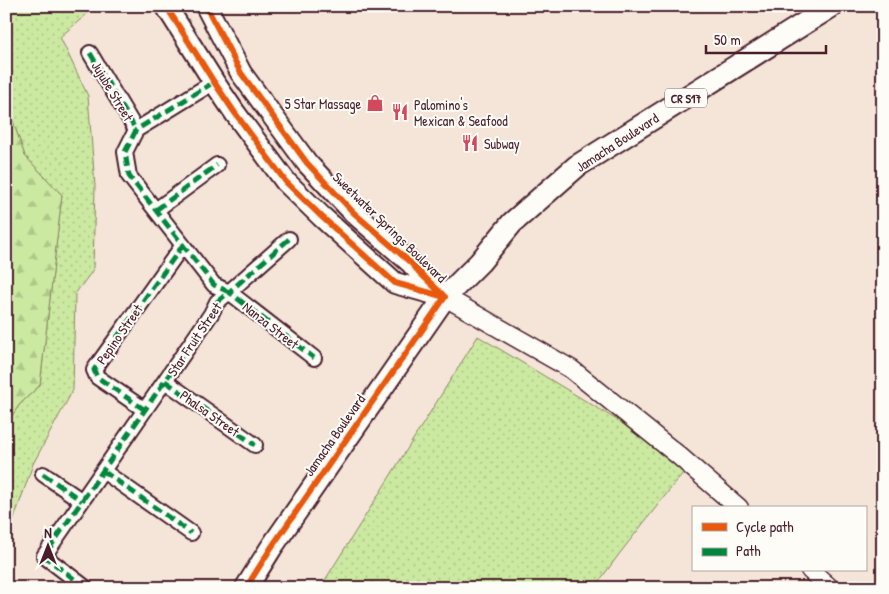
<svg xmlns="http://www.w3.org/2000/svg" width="889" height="594" viewBox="0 0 889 594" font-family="'Patrick Hand',sans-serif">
  <defs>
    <pattern id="grass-dots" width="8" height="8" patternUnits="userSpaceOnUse" patternTransform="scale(1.25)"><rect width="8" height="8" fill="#cbe9a0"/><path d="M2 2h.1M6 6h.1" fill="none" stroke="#b0c78a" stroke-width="1.8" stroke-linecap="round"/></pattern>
    <pattern id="forest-firs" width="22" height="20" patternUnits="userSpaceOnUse" patternTransform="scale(1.25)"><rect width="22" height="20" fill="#cbe9a0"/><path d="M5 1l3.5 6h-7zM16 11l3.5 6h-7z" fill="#b0c78a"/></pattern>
  </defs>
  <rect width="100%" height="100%" fill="#f4e5d8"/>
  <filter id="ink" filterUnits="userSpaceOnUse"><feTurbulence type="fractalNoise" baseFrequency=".02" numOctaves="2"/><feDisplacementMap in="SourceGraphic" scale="10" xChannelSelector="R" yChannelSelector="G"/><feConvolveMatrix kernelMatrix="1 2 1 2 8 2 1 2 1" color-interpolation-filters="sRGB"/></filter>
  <g filter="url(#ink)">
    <path fill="url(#grass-dots)" stroke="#8a8466" d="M6,6H85L87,14L60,37L88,96L95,186L93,270L75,294L73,390L33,464L6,542V424L20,404L40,385L62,195L25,156L6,101Z
      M478,336L690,464L620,553L594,588H320Z"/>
    <path fill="url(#forest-firs)" stroke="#8a8466" d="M6,101L25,156L62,195L40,385L20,404L6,424Z"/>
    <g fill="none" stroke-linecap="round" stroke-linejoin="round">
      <g stroke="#4a1f2b" stroke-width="18">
        <path id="minor" d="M90,53L136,130
          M156,210L217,165
          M289,239L229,292L314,358
          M165,381L255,445
          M145,410L97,377L94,370L98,364L183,245
          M103,471L191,533
          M43,474L82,501
          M86,588L44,556L211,314L217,302L229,292L214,285L129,176L125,152L136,130L214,82"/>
      </g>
      <g stroke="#4a1f2b" stroke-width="21">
        <path id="tertiary" d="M445,297L571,369L678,455L739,508
          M810,570L830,588"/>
      </g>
      <g stroke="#4a1f2b" stroke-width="24">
        <path id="secondary" d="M166,6L214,82L235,113L286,182L322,217L395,283L445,297
          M206,6L241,73L307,163L354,213L411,263L420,273L442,294"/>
      </g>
      <g stroke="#4a1f2b" stroke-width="25">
        <path id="primary" d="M246,588L271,548L445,297L480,262L512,223L577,166L832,6"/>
      </g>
      <use href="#minor" stroke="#fdfcf7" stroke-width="14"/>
      <use href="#tertiary" stroke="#fdfcf7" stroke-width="18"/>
      <use href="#secondary" stroke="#fdfcf7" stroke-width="20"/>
      <use href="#primary" stroke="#fdfcf7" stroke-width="21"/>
      <path stroke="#00873e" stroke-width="5" stroke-dasharray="10 5" stroke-linecap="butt" d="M90,53L136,130
        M156,210L217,165
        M289,239L229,292L314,358
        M165,381L255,445
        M145,410L97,377L94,370L98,364L183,245
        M103,471L191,533
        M43,474L82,501
        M86,588L44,556L211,314L217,302L229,292L214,285L129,176L125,152L136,130L214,82"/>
      <g stroke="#fdfcf7" stroke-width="9">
        <path id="cycleway" d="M166,6L214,82L235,113L286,182L322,217L395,283L445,297
          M206,6L241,73L307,163L354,213L411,263L420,273L443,295
          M246,588L271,548L445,297"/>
      </g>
      <use href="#cycleway" stroke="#e8590c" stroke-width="6"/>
    </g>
  </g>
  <defs>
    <g id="shop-bare" transform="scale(1.35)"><path d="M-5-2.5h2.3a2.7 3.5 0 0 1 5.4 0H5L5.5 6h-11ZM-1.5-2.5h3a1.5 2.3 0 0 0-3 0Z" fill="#d1495b" stroke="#fdfcf7" stroke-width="2.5" paint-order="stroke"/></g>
    <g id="restaurant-bare" transform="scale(1.35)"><path d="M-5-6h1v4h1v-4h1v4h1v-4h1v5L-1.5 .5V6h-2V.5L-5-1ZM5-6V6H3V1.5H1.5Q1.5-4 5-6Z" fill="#d1495b" stroke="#fdfcf7" stroke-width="2.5" paint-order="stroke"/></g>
  </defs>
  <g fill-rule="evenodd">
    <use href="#shop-bare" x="375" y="103"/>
    <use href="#restaurant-bare" x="400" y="112"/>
    <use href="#restaurant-bare" x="470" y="143"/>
  </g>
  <g text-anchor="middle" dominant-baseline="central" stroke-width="4" stroke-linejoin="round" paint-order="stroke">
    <rect fill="#fdfcf7" stroke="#806168" stroke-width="1" x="665" y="88.5" width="42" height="19" rx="4"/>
    <g font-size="12" font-weight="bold" fill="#4a1f2b">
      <text x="686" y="98">CR S17</text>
    </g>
    <g font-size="14" fill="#4a1f2b" stroke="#fdfcf7">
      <text transform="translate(113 91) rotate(59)">Jujube Street</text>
      <text transform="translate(617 142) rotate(-33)">Jamacha Boulevard</text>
      <text transform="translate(390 227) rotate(44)">Sweetwater Springs Boulevard</text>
      <text transform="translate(271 325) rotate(38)">Nanza Street</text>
      <text transform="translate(119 334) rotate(-55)">Pepino Street</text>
      <text transform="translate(194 339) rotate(-56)">Star Fruit Street</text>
      <text transform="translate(210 413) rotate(35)">Phalsa Street</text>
      <text transform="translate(334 435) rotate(-55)">Jamacha Boulevard</text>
    </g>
    <g font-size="14" fill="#4a1f2b" stroke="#fdfcf7" text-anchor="start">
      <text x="361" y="103" text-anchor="end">5 Star Massage</text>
      <text x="414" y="104">Palomino's<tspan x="414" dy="16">Mexican &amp; Seafood</tspan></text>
      <text x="484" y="143">Subway</text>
    </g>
  </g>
  <rect width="889" height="594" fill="none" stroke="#fdfcf7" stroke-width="25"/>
  <rect x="12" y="12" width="864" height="569" fill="none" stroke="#4a1f2b" stroke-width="2" filter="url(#ink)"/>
  <rect x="692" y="506" width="175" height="65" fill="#fdfcf7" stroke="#b5a4a5"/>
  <rect x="702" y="523" width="25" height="8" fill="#e8590c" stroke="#b5a4a5"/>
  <text x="736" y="532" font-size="15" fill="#4a1f2b">Cycle path</text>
  <rect x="702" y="548" width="25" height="8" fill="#00873e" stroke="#b5a4a5"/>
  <text x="736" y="556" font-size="15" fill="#4a1f2b">Path</text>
  <g transform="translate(48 546)" stroke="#fdfcf7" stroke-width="4" paint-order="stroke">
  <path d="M0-4L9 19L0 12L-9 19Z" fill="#4a1f2b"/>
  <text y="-8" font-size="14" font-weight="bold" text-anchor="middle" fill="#4a1f2b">N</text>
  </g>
  <path d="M706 45v8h120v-8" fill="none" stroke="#4a1f2b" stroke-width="2.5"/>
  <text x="714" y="45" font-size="15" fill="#4a1f2b" stroke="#fdfcf7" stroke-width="4" paint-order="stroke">50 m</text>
</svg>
